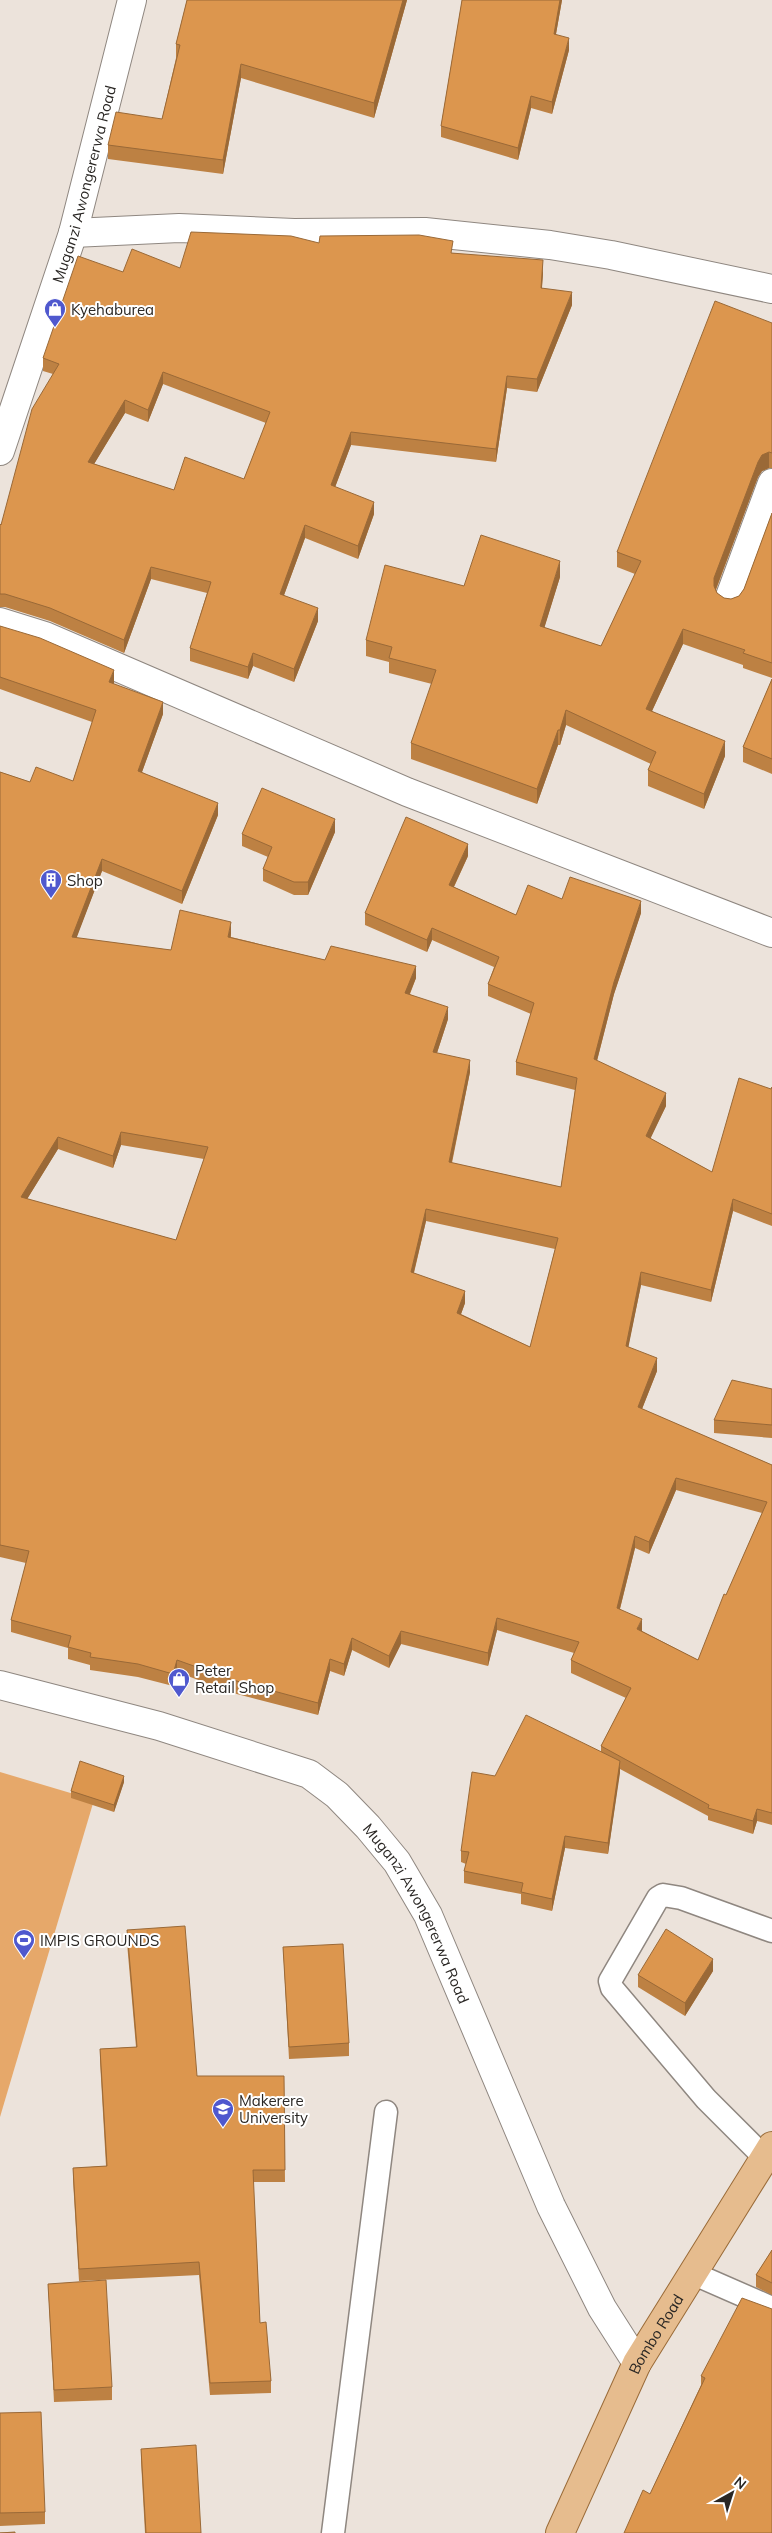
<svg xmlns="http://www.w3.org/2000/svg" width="772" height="2533" viewBox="0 0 772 2533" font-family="Mulish,sans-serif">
  <rect width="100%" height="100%" fill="#ece3db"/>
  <path fill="#e6a86a" d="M0,1772L94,1800L0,2117Z"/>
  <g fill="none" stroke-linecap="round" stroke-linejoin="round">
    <g stroke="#8f8780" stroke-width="25">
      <path id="service" d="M765,2158L706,2099L612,1988L610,1981L658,1898L663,1895L681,1898L772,1931
        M692,2273L772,2308
        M333,2533L386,2112"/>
    </g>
    <g stroke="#8f8780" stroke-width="30">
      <path id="minor" d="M73,233L179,228L294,233L425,232L550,245L611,255L772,289
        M729,599L772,483
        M0,622L45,636L407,792L772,933"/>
    </g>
    <g stroke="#8f8780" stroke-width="30">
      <g id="tertiary">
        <path id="s1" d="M0,451L73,233L132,0"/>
        <path id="s2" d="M0,1685L159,1726L309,1774L337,1795L368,1827L397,1862L428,1915L551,2206L602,2308L637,2363"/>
      </g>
    </g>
    <g stroke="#9a6b38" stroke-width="30">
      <g id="primary">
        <path id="s3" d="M560,2533L637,2363L772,2146"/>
      </g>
    </g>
    <use href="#service" stroke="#fff" stroke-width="22"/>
    <use href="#minor" stroke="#fff" stroke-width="28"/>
    <use href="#tertiary" stroke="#fff" stroke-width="28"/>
    <use href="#primary" stroke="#e6bc8e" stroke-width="28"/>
  </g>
  <path fill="#bd8143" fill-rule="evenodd" d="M187,0H407L374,118L241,78L223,174L108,159V145L162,119L176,58V44Z
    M462,0H562L556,34L569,50L552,114L531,108L518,160L441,137V126Z
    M319,243L453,253L543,272L542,288L572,305L537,392L507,388L496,462L351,445L335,487L374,514L358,559L305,538L284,595L318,621L294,682L253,666L248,679L190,661V648L207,593L151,579L124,653L50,621L5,607H0V524L1,525L53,374L43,371V358L123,272L180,268ZM163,384L266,423L244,479L174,490L94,464L125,413L148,422Z
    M772,323V468H769L762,471L758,477L716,590L717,593L724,598L731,599L739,596L744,589L772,513V678L743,668V665L683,644L652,711L725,756L704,809L648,786V770L651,764L566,725L560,745H558L537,804L411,759V743L432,684L389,673V662L366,656V640L464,586L560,577L544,628L601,646L635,574L617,567V552Z
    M0,626L114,683L113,684L163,714L142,772L218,815L182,904L102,871L76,938L171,950L231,934V937L325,960L416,978L410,994L448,1019L437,1053L470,1072L452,1163L561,1187L575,1090L516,1075V1062L531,1014L488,996V984L494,967L432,940L427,952L365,925V913L468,856L454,887L516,915L562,899L641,913L614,994L597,1061L666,1106L650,1138L712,1172L771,1089L772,1087V1226L733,1211L711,1302L641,1285L628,1347L657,1371L642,1409L772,1465V1825L757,1821L753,1834L708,1820V1816L620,1769L608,1854L565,1848L552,1911L521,1904V1894L464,1883V1871L466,1864L461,1862V1851L495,1776L601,1752V1746L626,1698L571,1673V1660L574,1653L497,1630L488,1666L401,1644L389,1668L352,1650L344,1676L330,1671L318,1715L233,1693L177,1672L173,1686L138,1677L90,1670V1665L68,1659V1648L11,1632V1620L26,1563L0,1557V772L30,782L73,781L92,722L0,689ZM121,1145L204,1159L176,1240L27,1199L58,1149L113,1168ZM426,1221L555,1249L530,1347L461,1314L465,1303L414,1273ZM676,1490L762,1513L698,1660L642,1631L620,1609L635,1548L649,1554Z
    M772,679V774L743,762V747Z
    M335,832L308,895H294L263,881V869L268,857L242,846V834Z
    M772,1389V1438L714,1433V1420Z
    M124,1782L114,1812L71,1798V1791Z
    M127,1930L197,2076H284L285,2182H253L260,2323L271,2381V2393L210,2395L199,2275L79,2281L73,2180V2168L106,2166L100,2061V2049L136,2047L127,1943Z
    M283,1947L349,2043V2056L289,2059Z
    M713,1971L685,2016L638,1987V1975Z
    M772,2250V2295L756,2287V2275Z
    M48,2284L112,2387V2400L54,2402Z
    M772,2309L650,2494L701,2385V2376Z
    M0,2413L45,2512V2524L0,2526Z
    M141,2449L201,2533H145L141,2461Z"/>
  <path fill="#9a6937" d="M403,0H407L374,118V103Z
    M560,0H562L554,45V34Z
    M569,38V50L552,114V102Z
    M241,64V78L223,174V160Z
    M531,96V108L518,160V148Z
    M543,260V272L541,300V288Z
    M572,292V305L537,392V379Z
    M163,372V384L148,422V410Z
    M507,376V388L496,462V449Z
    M125,400V413L88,474V462Z
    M351,432V445L331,498V485Z
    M769,452V468L762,471L758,477L714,594V578L758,462L762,455Z
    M374,502V514L358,559V546Z
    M305,525V538L280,606V594Z
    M560,561V577L540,642V626Z
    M151,567V579L124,653V640Z
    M318,608V621L294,682V669Z
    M683,629V644L646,724V709Z
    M253,653V666L248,679V667Z
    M114,670V683L109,695V682Z
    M163,702V714L138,783V771Z
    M566,710V725L560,745V730Z
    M558,730V745L537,804V789Z
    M725,741V756L704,809V794Z
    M218,803V815L182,904V891Z
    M335,819V832L308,895V882Z
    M468,844V856L449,897V885Z
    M102,859V871L72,950V937Z
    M641,901V913L614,994L594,1072V1059L614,982Z
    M231,922V934L228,949V937Z
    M432,928V940L427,952V940Z
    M416,966V978L405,1005V993Z
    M448,1007V1019L433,1065V1052Z
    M470,1060V1072L449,1175V1162Z
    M666,1093V1106L646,1148V1136Z
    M121,1132V1145L113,1168V1156Z
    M58,1137V1149L21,1209V1197Z
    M733,1199V1211L711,1302V1290Z
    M426,1209V1221L411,1284V1272Z
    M641,1272V1285L626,1359V1346Z
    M465,1291V1303L457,1325V1313Z
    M657,1358V1371L638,1419V1407Z
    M676,1478V1490L649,1554V1542Z
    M635,1536V1548L617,1620V1608Z
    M497,1618V1630L488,1666V1653Z
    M642,1619V1632L637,1629Z
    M401,1631V1644L389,1668V1656Z
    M352,1638V1650L344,1676V1664Z
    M330,1659V1671L318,1715V1703Z
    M177,1660V1672L173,1686V1674Z
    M620,1761V1773L608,1854V1843Z
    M124,1776V1782L114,1812V1805Z
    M757,1809V1821L753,1834V1821Z
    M565,1836V1848L552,1911V1899Z
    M713,1959V1971L685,2016V2003Z"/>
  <path fill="#dc964e" stroke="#9a6937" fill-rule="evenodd" d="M187,0H403L374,103L241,64L223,160L108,145L116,112L162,119L180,45L176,44Z
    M462,0H560L554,34L569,38L552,102L531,96L518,148L441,126Z
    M191,232L291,236L319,243L320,236L419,235L453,241L451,253L543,260L541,288L572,292L537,379L507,376L496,449L351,432L331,485L374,502L358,546L305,525L280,594L318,608L294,669L253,653L248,667L190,648L211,582L151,567L124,640L50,608L5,594H0V524L1,525L32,409L59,364L43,358L78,256L123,272L132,249L180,268ZM163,372L270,412L244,479L185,457L174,490L88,462L125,400L148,410Z
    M715,301L772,323V453L769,452L762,455L758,462L714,578V586L717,593L724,598L731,599L739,596L744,589L772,513V663L743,653L745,650L683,629L646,709L725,741L704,794L648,770L656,752L566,710L560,730H558L537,789L411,743L436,670L389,658L392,647L366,640L385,565L464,586L481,535L560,561L540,626L601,646L641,561L617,552Z
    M0,626L40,638L114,670L109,682L163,702L138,771L218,803L182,891L102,859L72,937L171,950L180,910L231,922L228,937L325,960L331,946L416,966L405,993L448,1007L433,1052L470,1060L449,1162L561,1187L577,1078L516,1062L534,1003L488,984L499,957L432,928L427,940L365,913L406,817L468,844L449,885L516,915L528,885L562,899L570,877L641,901L614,982L594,1059L666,1093L646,1136L712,1172L739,1078L771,1089L772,1087V1214L733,1199L711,1290L641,1272L626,1346L657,1358L638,1407L772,1465V1813L757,1809L753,1821L708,1808L709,1805L601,1746L631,1688L571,1660L579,1642L497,1618L488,1653L401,1631L389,1656L352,1638L344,1664L330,1659L318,1703L233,1680L177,1660L173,1674L138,1664L90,1657L91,1653L68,1647L71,1636L11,1620L29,1551L0,1545V772L30,782L36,767L73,781L96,710L0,677ZM121,1132L208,1147L176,1240L21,1197L58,1137L113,1156ZM426,1209L558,1238L530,1347L457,1313L465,1291L411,1272ZM676,1478L767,1502L726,1595L724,1594L698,1660L637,1629L642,1619L617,1608L635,1536L649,1542Z
    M772,679V759L743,747Z
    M262,788L335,819L308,882H294L263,869L272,847L242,834Z
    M732,1380L772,1389V1425L714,1420Z
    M526,1715L620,1761L608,1843L565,1836L552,1899L521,1892L523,1883L464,1871L469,1852L461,1851L472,1772L495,1776Z
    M80,1761L124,1776L114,1805L71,1791Z
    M185,1926L197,2076H284L285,2170H253L260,2323L266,2322L271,2381L210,2383L199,2262L79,2269L73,2168L107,2166L100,2049L137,2047L127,1930Z
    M666,1929L713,1959L685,2003L638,1975Z
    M343,1944L349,2043L289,2047L283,1947Z
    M772,2250V2283L756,2275Z
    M106,2280L112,2387L54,2390L48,2284Z
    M742,2298L772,2309V2533H624L643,2490L650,2494L705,2378L701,2376Z
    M41,2412L45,2512L0,2513V2413Z
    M196,2445L201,2533H146L141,2449Z
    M15,2532V2533H0Z"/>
  <defs>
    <g id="shop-pin" transform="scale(1.125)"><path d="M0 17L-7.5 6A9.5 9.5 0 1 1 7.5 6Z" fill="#4f58ce" stroke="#fff"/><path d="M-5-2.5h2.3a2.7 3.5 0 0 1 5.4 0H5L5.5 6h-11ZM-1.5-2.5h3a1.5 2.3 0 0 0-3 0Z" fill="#fff"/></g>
    <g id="building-pin" transform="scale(1.125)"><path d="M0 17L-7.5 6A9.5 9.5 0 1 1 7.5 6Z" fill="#4f58ce" stroke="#fff"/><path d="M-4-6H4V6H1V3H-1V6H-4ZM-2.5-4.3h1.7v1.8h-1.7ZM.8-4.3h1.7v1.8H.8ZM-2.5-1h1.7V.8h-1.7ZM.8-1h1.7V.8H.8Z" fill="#fff"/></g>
    <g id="stadium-pin" transform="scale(1.125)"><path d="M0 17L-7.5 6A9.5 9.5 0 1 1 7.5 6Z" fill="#4f58ce" stroke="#fff"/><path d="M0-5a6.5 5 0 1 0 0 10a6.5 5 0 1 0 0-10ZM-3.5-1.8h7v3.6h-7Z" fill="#fff"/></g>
    <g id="university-pin" transform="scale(1.125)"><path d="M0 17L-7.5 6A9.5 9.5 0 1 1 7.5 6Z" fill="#4f58ce" stroke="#fff"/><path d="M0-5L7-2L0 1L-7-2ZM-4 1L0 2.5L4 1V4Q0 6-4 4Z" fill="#fff"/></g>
  </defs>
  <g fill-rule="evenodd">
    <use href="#shop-pin" x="55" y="309"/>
    <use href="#building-pin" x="51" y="880"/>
    <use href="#shop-pin" x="179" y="1679"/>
    <use href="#stadium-pin" x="24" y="1940"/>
    <use href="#university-pin" x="223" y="2109"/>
  </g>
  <g text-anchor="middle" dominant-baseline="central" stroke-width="4" stroke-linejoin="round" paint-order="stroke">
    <g font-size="15" fill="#2a2724" stroke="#fff">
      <text stroke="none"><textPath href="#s1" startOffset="280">Muganzi Awongererwa Road</textPath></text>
      <text stroke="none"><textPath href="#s2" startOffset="501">Muganzi Awongererwa Road</textPath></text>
      <text stroke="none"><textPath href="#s3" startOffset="221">Bombo Road</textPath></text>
    </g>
    <g font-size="15" fill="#2a2724" stroke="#fff" text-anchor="start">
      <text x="71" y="309">Kyehaburea</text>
      <text x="67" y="880">Shop</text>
      <text x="195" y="1670">Peter<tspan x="195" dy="17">Retail Shop</tspan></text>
      <text x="40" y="1940">IMPIS GROUNDS</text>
      <text x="239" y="2100">Makerere<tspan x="239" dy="17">University</tspan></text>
    </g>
  </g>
  <g transform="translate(732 2493) rotate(39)" stroke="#ffffff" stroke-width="4" paint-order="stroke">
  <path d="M0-4L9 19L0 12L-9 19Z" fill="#2a2724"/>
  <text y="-8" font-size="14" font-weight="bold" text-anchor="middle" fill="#2a2724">N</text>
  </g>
</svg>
